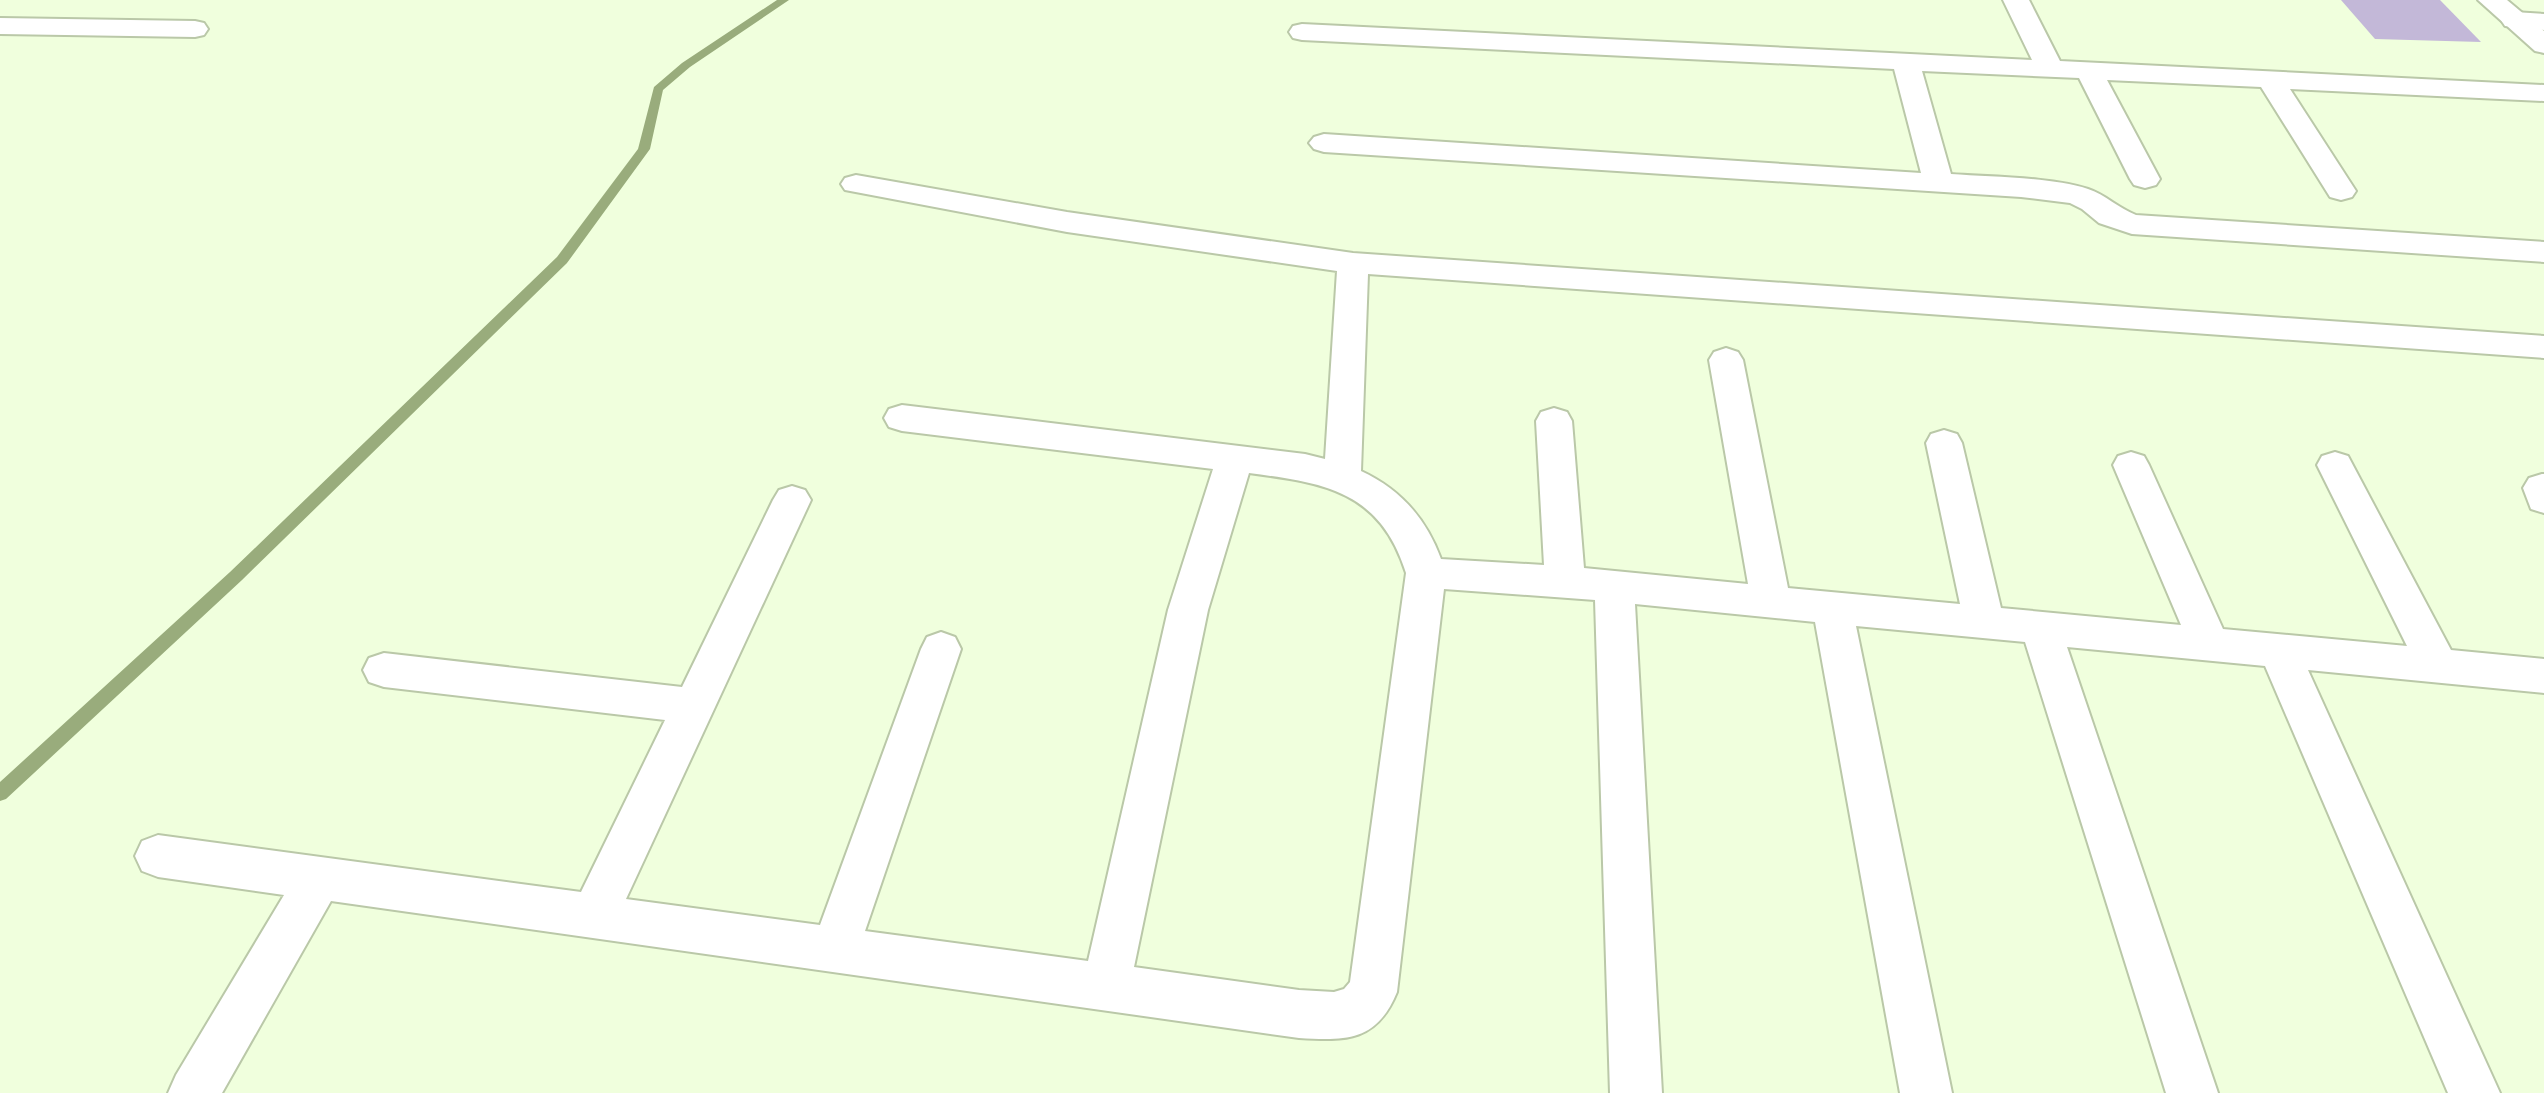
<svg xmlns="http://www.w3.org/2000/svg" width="2544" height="1093" viewBox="0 0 2544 1093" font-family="'Work Sans',sans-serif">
  <rect width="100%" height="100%" fill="#f0ffdd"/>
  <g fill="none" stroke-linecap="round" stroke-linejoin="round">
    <path fill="#99ac7c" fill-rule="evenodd" d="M777,0H789L690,67L663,90L650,149L567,263L242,580L6,799L0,801V782L230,572L557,257L638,149L654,87L682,63Z"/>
  </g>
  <path fill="#c3b8d8" d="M2341,0H2440L2481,42L2375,39Z"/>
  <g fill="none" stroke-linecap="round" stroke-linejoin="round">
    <g stroke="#bac8a8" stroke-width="4">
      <path id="minor" d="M2003,0H2029L2060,61L2544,85V101L2290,89L2356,191L2352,197L2341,200L2330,197L2261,87L2107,80L2160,179L2156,185L2145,188L2134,185L2130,179L2079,78L1922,71L1951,174C1990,177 2052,177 2088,189C2106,195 2118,208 2136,215L2544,242V262L2132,234L2099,223L2082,209L2070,203L2021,197L1324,152L1314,149L1309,143L1314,137L1324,134L1921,173L1894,69L1302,40L1293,38L1289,32L1293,26L1302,24L2032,60Z
        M2514,12L2544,14V30L2505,26L2501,20L2505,14Z
        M0,18L195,21L204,23L208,29L204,35L195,37L0,34Z
        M856,175L1067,212L1353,253L2544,336V358L1368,274L1361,471C1400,489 1426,518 1441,559L1544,565L1536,421L1541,412L1554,408L1567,412L1572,421L1584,568L1748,584L1709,360L1714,352L1726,348L1738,352L1743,360L1788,588L1960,604L1926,443L1931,434L1944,430L1957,434L1962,443L2001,608L2181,625L2113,465L2118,456L2131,452L2144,456L2149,465L2223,629L2407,646L2317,465L2322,456L2335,452L2348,456L2451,650L2544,659V693L2308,670L2500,1093H2448L2265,666L2067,647L2218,1093H2166L2025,642L1856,626L1952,1093H1900L1815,622L1635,604L1662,1093H1610L1595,600L1444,589L1397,992C1377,1041 1347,1041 1299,1038L331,901L222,1093H168L176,1075L284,895L158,877L142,871L135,856L142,841L158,835L581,892L665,720L384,687L369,682L363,670L369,658L384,653L682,687L773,500L779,490L792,486L805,490L811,500L626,899L820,925L921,649L927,637L941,632L955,637L961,649L865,931L1088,961L1168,610L1213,469L902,431L889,427L884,418L889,409L902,405L1305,454L1325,459L1337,271L1067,232L845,190L841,184L845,178ZM1249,473C1325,483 1380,491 1406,573L1350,982L1344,989L1334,992L1299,990L1134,967L1208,610Z
        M2542,474H2544V513L2531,509L2523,488L2529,478Z"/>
    </g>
    <g stroke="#bac8a8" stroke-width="4">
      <path id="secondary" d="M2478,0H2507L2544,31V53L2535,51Z"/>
    </g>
    <use href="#minor" fill="#fff" fill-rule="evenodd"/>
    <use href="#secondary" fill="#fff" fill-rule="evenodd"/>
  </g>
</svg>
